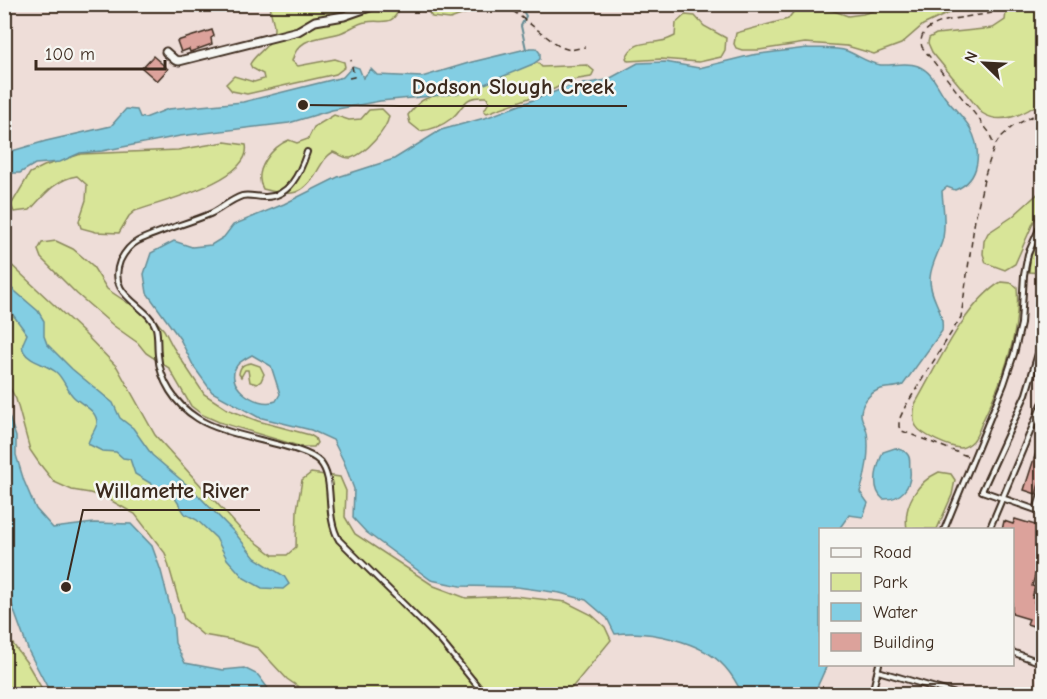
<svg xmlns="http://www.w3.org/2000/svg" width="1047" height="699" viewBox="0 0 1047 699" font-family="'Comic Neue',sans-serif">
  <rect width="100%" height="100%" fill="#eeddd8"/>
  <filter id="ink" filterUnits="userSpaceOnUse"><feTurbulence type="fractalNoise" baseFrequency=".0167" numOctaves="2"/><feDisplacementMap in="SourceGraphic" scale="12" xChannelSelector="R" yChannelSelector="G"/><feConvolveMatrix kernelMatrix="1 2 1 2 8 2 1 2 1" color-interpolation-filters="sRGB"/></filter>
  <g filter="url(#ink)">
    <path fill="#d8e598" stroke="#8a885b" stroke-width="1.5" d="M399,4L400,7C392,28 383,19 366,22C357,23 349,30 340,33C320,39 298,36 292,61L298,66L335,59L344,62L345,67L336,74L247,94L232,91L226,84L234,76L254,82L264,79L263,74L252,68L250,64C257,51 274,46 274,28C274,19 269,14 271,5Z
      M433,5L491,4V5L487,9L470,12L450,19L432,17L429,13Z
      M792,5H817L848,16L863,14L891,5H966L923,25L901,44L874,54L847,46L805,43L759,50H742L736,48L734,44L736,33L788,19L794,11Z
      M1007,5H1042V101C1025,114 1001,126 982,113L932,52L928,43L929,38L936,34L993,28L1005,20Z
      M685,15L695,16L704,26L726,38L725,50L721,57L699,62L661,59L628,61L626,58C633,41 646,44 661,41C665,41 671,38 675,36L676,23Z
      M538,63L542,67L587,65L594,71L591,77L572,80L554,89L487,113L484,111L489,102L487,97C461,96 467,105 452,118C443,125 431,130 420,131L410,123L408,115C413,109 418,102 425,99C439,92 457,93 472,88C495,81 515,66 538,63Z
      M382,109L389,116C387,130 365,154 351,158C345,159 339,154 333,152C325,157 323,162 318,170C303,196 291,197 263,189C252,171 273,146 289,140L297,143L308,139L314,127L334,115L349,120L361,119L369,110Z
      M225,142L246,145C253,180 160,202 135,211L129,216L119,233L96,232L81,228L79,221L86,200L87,185L77,176C56,179 43,196 30,210L14,212L11,205L30,173L44,166L81,154L178,150Z
      M1042,190V208L1034,221L1015,264L1005,270L986,263L983,254L984,241L988,233L1012,217Z
      M1042,226V273L1029,272L1030,259Z
      M56,241L73,249L92,265L107,289L128,303L141,306L148,312L164,330L173,347L204,394L227,409L258,421L310,435L315,438L317,443L314,447H302L219,422L203,415L191,406L169,368L146,353L138,343L114,326L77,294L41,258L38,250L42,243Z
      M4,258L84,333L117,367L155,435L243,532L273,555H287L296,547L297,510L302,480L311,473L340,477L346,491L345,517L355,534L434,586L466,598L514,596L566,602L592,615L605,627L611,640L570,690L561,694H309L287,679L258,648L232,640L203,635L184,619L165,553L135,514L110,500L90,493L72,490L54,482L39,463L30,450L16,399L5,379Z
      M1001,282L1011,283L1017,287C1021,333 1003,379 983,420C980,427 978,435 973,441C970,444 965,447 961,448C951,448 921,435 916,426C912,420 914,411 915,404C936,368 965,303 1001,282Z
      M251,363L260,366L264,374L261,381L257,384L250,382L248,370H245L241,377L239,374C240,366 243,364 251,363Z
      M939,472L951,474L955,480L952,495L937,529H907C903,505 917,482 939,472Z
      M5,628L7,636L27,663L45,694H5Z"/>
    <path fill="#83cee3" stroke="#668c94" stroke-width="1.5" fill-rule="evenodd" d="M530,48H536L540,53V59L533,64L463,93L380,101L332,110L289,123L180,136L102,151L80,153L60,162L35,164L20,173H5V153L46,141L111,126L126,109L137,110L140,117L145,118L168,109L243,102L343,77L353,66L359,68L363,78L371,69L377,75L422,77L472,62Z
      M807,48C819,49 836,47 847,51C859,56 869,64 881,65C893,66 906,61 918,66C932,72 936,84 944,96C952,107 963,116 970,128C982,150 981,180 955,190L947,187L942,191C943,207 946,222 943,238C940,251 931,263 930,278C929,298 945,310 942,331L903,385C894,389 885,386 876,391C868,395 861,405 861,414C861,420 866,426 867,432C870,451 866,475 860,492L868,503L863,517L849,515L839,529L820,530V664L827,665L814,694H742C738,685 732,675 725,667C702,641 648,630 615,634L607,618L586,600L560,593L517,587L460,586L431,580L366,532L353,518L354,489L344,462L333,440L311,430L258,417L212,392L194,367L180,339L147,293L144,274L151,253L174,241L192,247L211,245L224,237L233,225L284,204L338,177L394,159L441,130L488,117L570,86L607,80L638,63L665,62L699,68L752,55ZM252,355L271,366L280,394L276,401C256,409 220,383 239,363C243,360 248,357 252,355Z
      M4,277L9,286L38,311L44,321V336L47,344L72,369L113,403L120,418L133,428L152,455L193,490L235,533L255,558L284,576L289,584L283,589L262,588L244,578L227,559L216,538L197,520L185,514L175,498L135,474L130,459L123,458L116,452L102,451L88,444C89,437 96,430 97,423C97,409 79,404 72,395C66,388 63,378 56,372C46,364 30,362 24,352C20,345 25,340 27,334L5,304Z
      M5,405L16,437V455L24,481L36,509L53,528L94,523L131,524L152,546L161,571L173,618L175,643L185,663L223,670L244,668L258,675L270,691L275,694H51L29,652L9,597L8,553L4,542Z
      M895,448C900,450 905,450 908,455C911,459 909,464 910,469C912,487 901,500 883,499C870,488 877,466 883,452Z"/>
    <g fill="none" stroke-linecap="round" stroke-linejoin="round">
      <path stroke="#668c94" stroke-width="2" d="M519,4L526,16L521,26L526,49L523,50"/>
    </g>
    <path fill="#dca29b" stroke="#3b2a1e" stroke-width="1.5" d="M212,30L214,36L211,38L212,44L190,52L189,49L181,52L177,41Z
      M153,56L168,69L157,81L142,68Z
      M1041,437L1042,474L1036,494L1024,490Z
      M1015,519L1042,527V553L1032,586L1035,587L1032,598H1035L1034,602L1042,604V629L1027,624L1029,619L1012,614V530H1002L1004,521L1013,524Z"/>
    <g fill="none" stroke-linecap="round" stroke-linejoin="round">
      <g stroke="#3b2a1e" stroke-width="8">
        <path id="service" d="M307,152C300,173 289,198 264,197C257,197 248,194 242,196C230,200 221,209 210,214C186,224 161,230 138,241C130,245 124,253 120,261C106,297 148,304 156,328C158,336 157,347 158,355C160,381 175,404 197,418C226,438 304,444 320,462C336,480 324,515 339,540L440,640L484,694
          M1042,340L1026,394L982,491L1042,512
          M1036,510L1042,492
          M944,530L1004,384L1014,354L1021,324L1024,275L1028,254L1042,222
          M989,530L1042,404
          M1012,652L1042,663
          M878,671L956,694
          M872,694L879,664"/>
      </g>
      <g stroke="#3b2a1e" stroke-width="11">
        <path id="minor" d="M166,52L175,60L179,61L298,31L315,21L344,16L378,4"/>
      </g>
      <path stroke="#3b2a1e" stroke-width="1.5" stroke-dasharray="6 4.5" stroke-linecap="butt" d="M504,4L560,47L570,50L585,47
        M992,13C974,17 913,18 922,47L989,132L994,146
        M349,78L354,77L351,60
        M967,456L902,431L899,427V420L905,407L961,317L975,219L985,175L994,147L1000,138L1012,127L1042,111"/>
      <use href="#service" stroke="#f6f6f2" stroke-width="4"/>
      <use href="#minor" stroke="#f6f6f2" stroke-width="7"/>
    </g>
  </g>
  <path fill="none" stroke="#3b2a1e" stroke-width="2" d="M303 105L400 106H627M66 587L83 510H260"/>
  <g fill="#3b2a1e" stroke="#f6f6f2" stroke-width="2">
    <circle cx="303" cy="105" r="6"/>
    <circle cx="66" cy="587" r="6"/>
  </g>
  <g font-size="22" text-anchor="middle" font-weight="bold" fill="#3b2a1e" stroke="#f6f6f2" stroke-width="5" stroke-linejoin="round" paint-order="stroke">
    <text x="513" y="94">Dodson Slough Creek</text>
    <text x="172" y="498">Willamette River</text>
  </g>
  <rect width="1047" height="699" fill="none" stroke="#f6f6f2" stroke-width="24"/>
  <rect x="12" y="12" width="1023" height="675" fill="none" stroke="#3b2a1e" stroke-width="2" filter="url(#ink)"/>
  <rect x="819" y="528" width="195" height="138" fill="#f6f6f2" stroke="#aba49d" stroke-width="1.5"/>
  <rect x="831" y="548" width="30" height="9" fill="#f6f6f2" stroke="#aba49d" stroke-width="1.5"/>
  <text x="873" y="558" font-size="18" fill="#3b2a1e">Road</text>
  <rect x="831" y="573" width="30" height="18" fill="#d8e598" stroke="#aba49d" stroke-width="1.5"/>
  <text x="873" y="588" font-size="18" fill="#3b2a1e">Park</text>
  <rect x="831" y="603" width="30" height="18" fill="#83cee3" stroke="#aba49d" stroke-width="1.5"/>
  <text x="873" y="618" font-size="18" fill="#3b2a1e">Water</text>
  <rect x="831" y="633" width="30" height="18" fill="#dca29b" stroke="#aba49d" stroke-width="1.5"/>
  <text x="873" y="648" font-size="18" fill="#3b2a1e">Building</text>
  <g transform="translate(984 63) rotate(294)" stroke="#f6f6f2" stroke-width="4.5" paint-order="stroke">
  <path d="M0-4.5L10 22L0 15L-10 22Z" fill="#3b2a1e"/>
  <text y="-9" font-size="16" font-weight="bold" text-anchor="middle" fill="#3b2a1e">N</text>
  </g>
  <path d="M36 60v9h129v-9" fill="none" stroke="#3b2a1e" stroke-width="3"/>
  <text x="45" y="60" font-size="18" fill="#3b2a1e" stroke="#f6f6f2" stroke-width="4.5" paint-order="stroke">100 m</text>
</svg>
